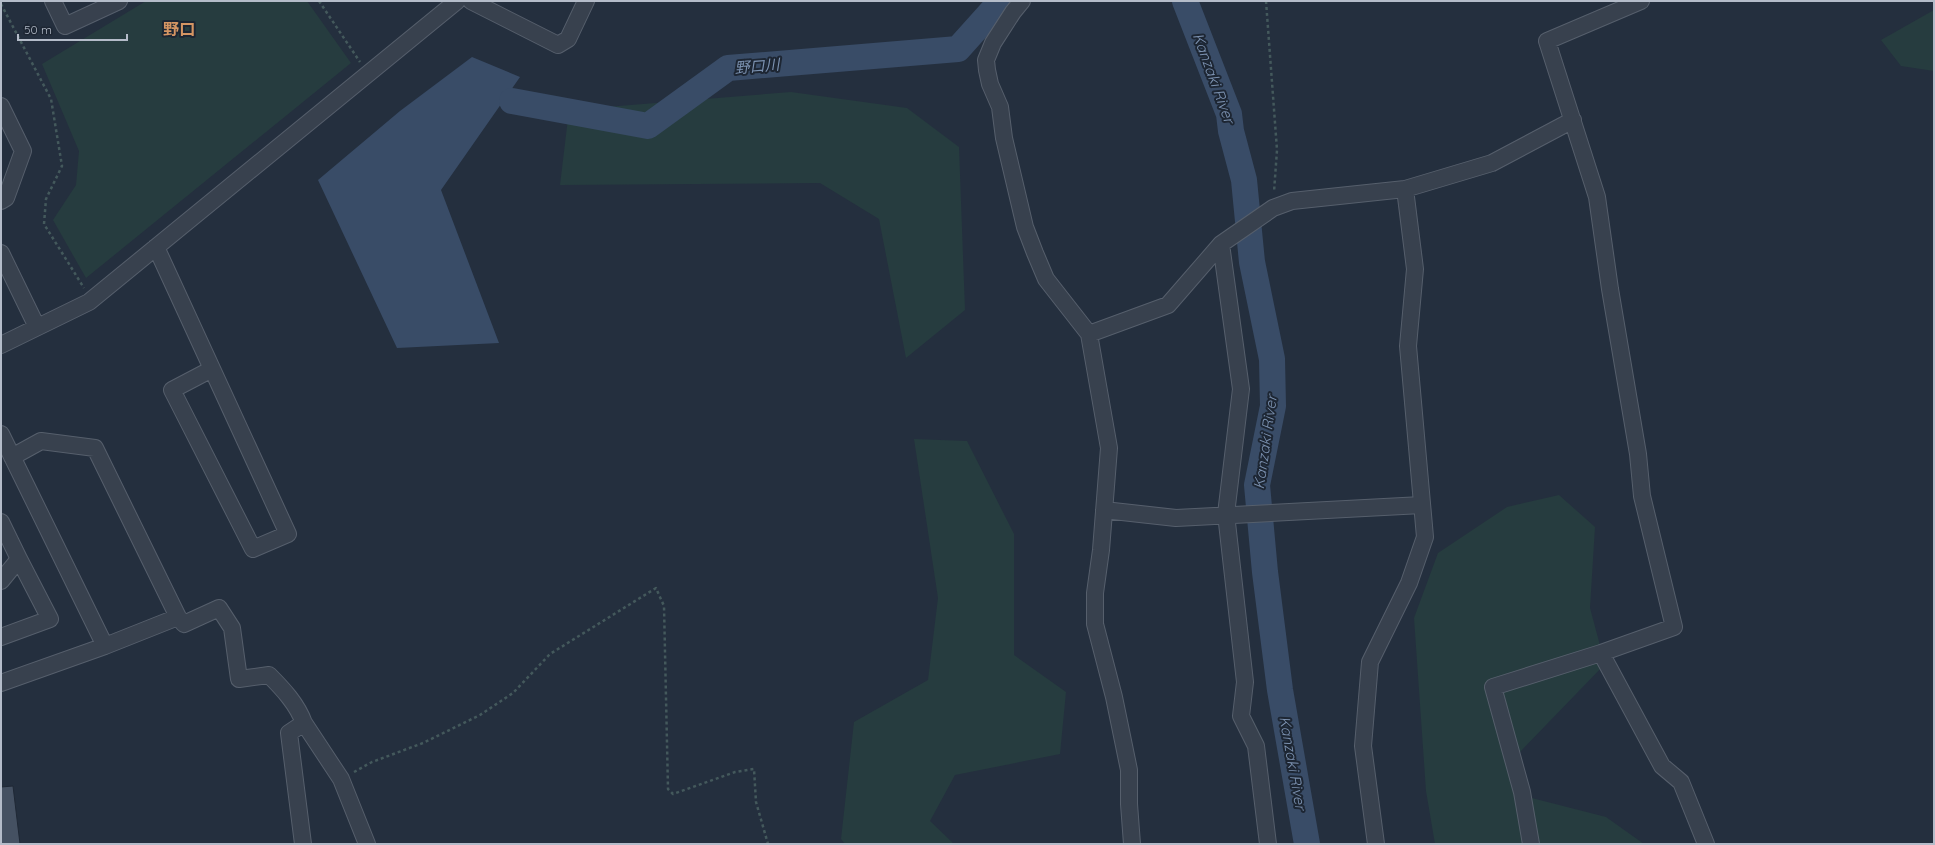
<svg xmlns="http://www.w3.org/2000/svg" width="1935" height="845" viewBox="0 0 1935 845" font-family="Quicksand,'Noto Sans JP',sans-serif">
  <rect width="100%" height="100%" fill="#242f3e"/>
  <path fill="#263c3f" d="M146,1H307L351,63L86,278L53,220L76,185L79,151L42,64Z
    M1934,10V71L1901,66L1881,40Z
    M791,92L907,108L959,147L965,310L906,358L879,219L820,183L560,185L569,110Z
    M914,439L967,441L1014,534V655L1066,692L1060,754L955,775L930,821L954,844H845L841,839L854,722L928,680L938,598Z
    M1559,495L1595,527L1590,608L1605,664L1520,752L1524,796L1606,817L1644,844H1435L1426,791L1414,618L1438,553L1507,507Z"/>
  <path fill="#394c67" d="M472,57L520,77L441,190L499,343L397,348L318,180L400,111Z"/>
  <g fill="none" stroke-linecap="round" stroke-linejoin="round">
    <path stroke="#394c67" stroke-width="26" d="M1185,1L1229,114L1231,131L1244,180L1252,262L1272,359L1273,406L1257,485L1265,572L1280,690L1307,844
      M512,101L648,126L728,68L958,49L1001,1"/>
  </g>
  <path fill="#455162" stroke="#1f2835" d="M13,786L20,844H1V787Z"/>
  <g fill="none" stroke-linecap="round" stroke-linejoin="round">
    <g stroke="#565f6c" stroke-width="18">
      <path id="minor" d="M53,1L65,26L119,1
        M471,1L558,45L568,39L586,1
        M1022,1L1013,12L993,43L986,60L987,70L990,84L1000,107L1004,138L1025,227L1035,253L1046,279L1089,334L1109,448L1101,550L1095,593V624L1114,697L1129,770V804L1132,844
        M1,106L23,151L6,198L1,201
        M1221,244L1241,389L1226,514L1245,682L1241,716L1256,746L1268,844
        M156,247L288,534L253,549L172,390L212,369
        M1,253L37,327
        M1089,334L1168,305L1221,244L1273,208L1292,201L1405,189L1492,163L1573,120
        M1,345L89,302L457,1
        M1,434L105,646
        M12,457L41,441L95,448L178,617L184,624L219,608L232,628L239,679L269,675C283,689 297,704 304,723L341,779L367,844
        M1104,510L1176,518L1422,505
        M1,522L19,559L1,581
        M1,637L50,619L19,559
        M1601,653L1662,766L1681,782L1706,844
        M1,683L105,646L178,617
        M303,844L289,733L304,723
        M1376,844L1363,746L1370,662L1409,583L1425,537L1408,346L1415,269L1405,189
        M1531,844L1522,792L1493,687L1601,653L1674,627L1642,496L1638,454L1610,289L1597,197L1547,41L1641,1"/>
    </g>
    <path stroke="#44595c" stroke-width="2.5" stroke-dasharray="3 3" stroke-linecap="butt" d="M319,1L360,62
      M1266,1L1277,150L1274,192
      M1,4L51,99L62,166L46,199L44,224L84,288
      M354,772L372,762L423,743L480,715L513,693L550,654L656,588L664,606L668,789L673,794L735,772L754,769L756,802L768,844"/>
    <use href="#minor" stroke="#38414e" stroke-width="16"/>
  </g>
  <g text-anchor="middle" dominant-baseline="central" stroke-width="4" stroke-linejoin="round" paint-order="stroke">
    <g font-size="15" font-style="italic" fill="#7c92b1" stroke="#1d2633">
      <text transform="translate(757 66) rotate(-5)">野口川</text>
      <text transform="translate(1214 78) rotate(70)">Kanzaki River</text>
      <text transform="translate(1265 442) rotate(-82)">Kanzaki River</text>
      <text transform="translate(1293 763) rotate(80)">Kanzaki River</text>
    </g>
    <g font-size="16" font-weight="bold" fill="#d59563" stroke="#1d2633">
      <text x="179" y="29">野口</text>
    </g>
  </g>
  <rect width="1935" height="845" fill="none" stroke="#b4bcc9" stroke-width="4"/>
  <path d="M18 34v6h109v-6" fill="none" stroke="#b4bcc9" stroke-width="2"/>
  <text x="24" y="34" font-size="12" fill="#b4bcc9" stroke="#1d2633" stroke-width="3" paint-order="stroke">50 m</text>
</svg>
